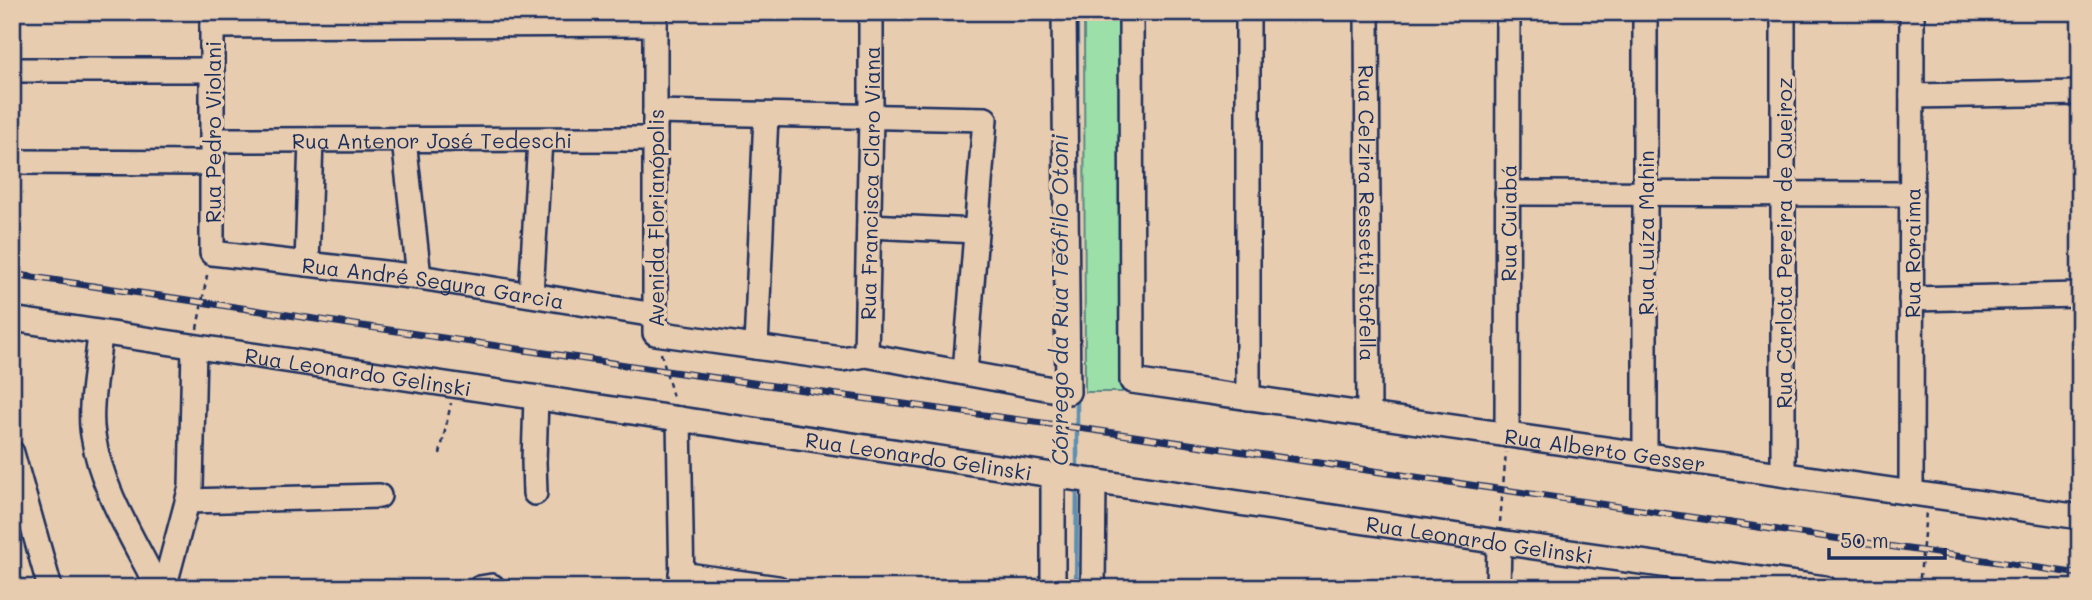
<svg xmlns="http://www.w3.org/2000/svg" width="2092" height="600" viewBox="0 0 2092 600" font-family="Mali,sans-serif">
  <rect width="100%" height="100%" fill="#e8ccaf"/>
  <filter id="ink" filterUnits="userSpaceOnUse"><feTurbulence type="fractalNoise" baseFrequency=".0143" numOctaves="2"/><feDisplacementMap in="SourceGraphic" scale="14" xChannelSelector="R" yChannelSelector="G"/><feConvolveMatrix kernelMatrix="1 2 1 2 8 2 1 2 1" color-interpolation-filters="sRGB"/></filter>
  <g filter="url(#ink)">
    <path fill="#9cdfa9" stroke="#5c8784" stroke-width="2" d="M1084,12H1120L1122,392H1085Z"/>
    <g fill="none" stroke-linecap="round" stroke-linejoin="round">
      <path stroke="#5d8fb3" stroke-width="4.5" d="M1077,12V214
        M1077,470V395
        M1076,588L1077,486"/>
      <g stroke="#1b2f5e" stroke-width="28">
        <g id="minor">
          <path id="s1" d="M212,12V253L419,277L655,315"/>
          <path d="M655,12V333L842,359L866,355L1068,392L1064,12"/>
          <path id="s2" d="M1131,12L1132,381L2080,517"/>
          <path d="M1248,12V398"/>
          <path id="s3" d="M1367,12L1369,415"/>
          <path d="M1645,12V454"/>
          <path d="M1783,12V474"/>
          <path d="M212,26L655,24"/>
          <path d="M17,70H212"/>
          <path d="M1912,96L2080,93"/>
          <path d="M655,112L985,119L965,372"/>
          <path id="s4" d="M212,140L655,139"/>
          <path d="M404,140L419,277"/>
          <path d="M15,162L212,163"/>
          <path d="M1507,193L1912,194"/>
          <path d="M869,226L976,231"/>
          <path d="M307,264L311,140"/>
          <path d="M531,294L540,140"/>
          <path d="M1911,299L2080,295"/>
          <path id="s5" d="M12,319L1499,542L1825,588"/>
          <path d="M100,333C98,362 88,407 93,435C101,489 134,540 158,588"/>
          <path d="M756,347L766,115"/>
          <path id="s6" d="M866,355L871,117V12"/>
          <path d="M679,419L682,588"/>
          <path id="s7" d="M1507,435L1508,12"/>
          <path d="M12,453L50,588"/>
          <path d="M1053,475V588"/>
          <path d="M535,493L534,462L536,398"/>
          <path id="s8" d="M1911,493L1912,12"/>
          <path d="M188,501L379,496"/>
          <path d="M681,574L778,588"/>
          <path d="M164,588L191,487L194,347"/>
          <path d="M480,588L492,586"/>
          <path d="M1093,588L1094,481"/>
          <path d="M1498,588L1499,542"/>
        </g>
      </g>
      <path stroke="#1b2f5e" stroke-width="2.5" stroke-dasharray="5 5" stroke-linecap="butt" d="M197,329L208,270
        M661,353L674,401
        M440,454L451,403
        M1500,522L1506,452
        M1919,588L1926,512"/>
      <use href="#minor" stroke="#e8ccaf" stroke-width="23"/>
      <g stroke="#1b2f5e" stroke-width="7">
        <path id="rail" d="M12,274L666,371L1093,430L2080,574"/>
      </g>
      <use href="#rail" stroke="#e8ccaf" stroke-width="4.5" stroke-dasharray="13" stroke-linecap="butt"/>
    </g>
  </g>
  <g text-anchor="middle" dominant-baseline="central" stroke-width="7" stroke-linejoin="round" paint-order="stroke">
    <g font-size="21" fill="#1b2f5e" stroke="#e8ccaf">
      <text transform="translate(212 132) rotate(-90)">Rua Pedro Violani</text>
      <text stroke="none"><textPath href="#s4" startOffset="220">Rua Antenor José Tedeschi</textPath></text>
      <text stroke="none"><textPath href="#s6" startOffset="172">Rua Francisca Claro Viana</textPath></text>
      <text stroke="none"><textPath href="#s3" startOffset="201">Rua Celzira Ressetti Stofella</textPath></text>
      <text transform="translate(655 218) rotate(-90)">Avenida Florianópolis</text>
      <text stroke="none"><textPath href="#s7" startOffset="212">Rua Cuiabá</textPath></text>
      <text transform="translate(1645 233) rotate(-90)">Rua Luíza Mahin</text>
      <text transform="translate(1783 243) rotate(-90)">Rua Carlota Pereira de Queiroz</text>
      <text stroke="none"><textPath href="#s8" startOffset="240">Rua Roraima</textPath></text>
      <text stroke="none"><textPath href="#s1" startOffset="464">Rua André Segura Garcia</textPath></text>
      <text stroke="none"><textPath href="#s5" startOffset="350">Rua Leonardo Gelinski</textPath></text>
      <text stroke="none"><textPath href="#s2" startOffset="847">Rua Alberto Gesser</textPath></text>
      <text stroke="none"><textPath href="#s5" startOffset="917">Rua Leonardo Gelinski</textPath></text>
      <text stroke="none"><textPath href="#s5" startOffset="1484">Rua Leonardo Gelinski</textPath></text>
    </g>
    <g font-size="23" font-style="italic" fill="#263f6c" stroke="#e8ccaf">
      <text transform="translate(1059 300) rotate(-90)">Córrego da Rua Teófilo Otoni</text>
    </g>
  </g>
  <rect width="2092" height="600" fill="none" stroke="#e8ccaf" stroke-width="42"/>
  <rect x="21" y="21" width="2050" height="558" fill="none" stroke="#1b2f5e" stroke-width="2.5" filter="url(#ink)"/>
  <path d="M1829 548v10h116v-10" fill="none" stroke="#1b2f5e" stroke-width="3.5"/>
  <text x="1840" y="548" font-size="21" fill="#1b2f5e" stroke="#e8ccaf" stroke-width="5" paint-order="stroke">50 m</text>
</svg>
